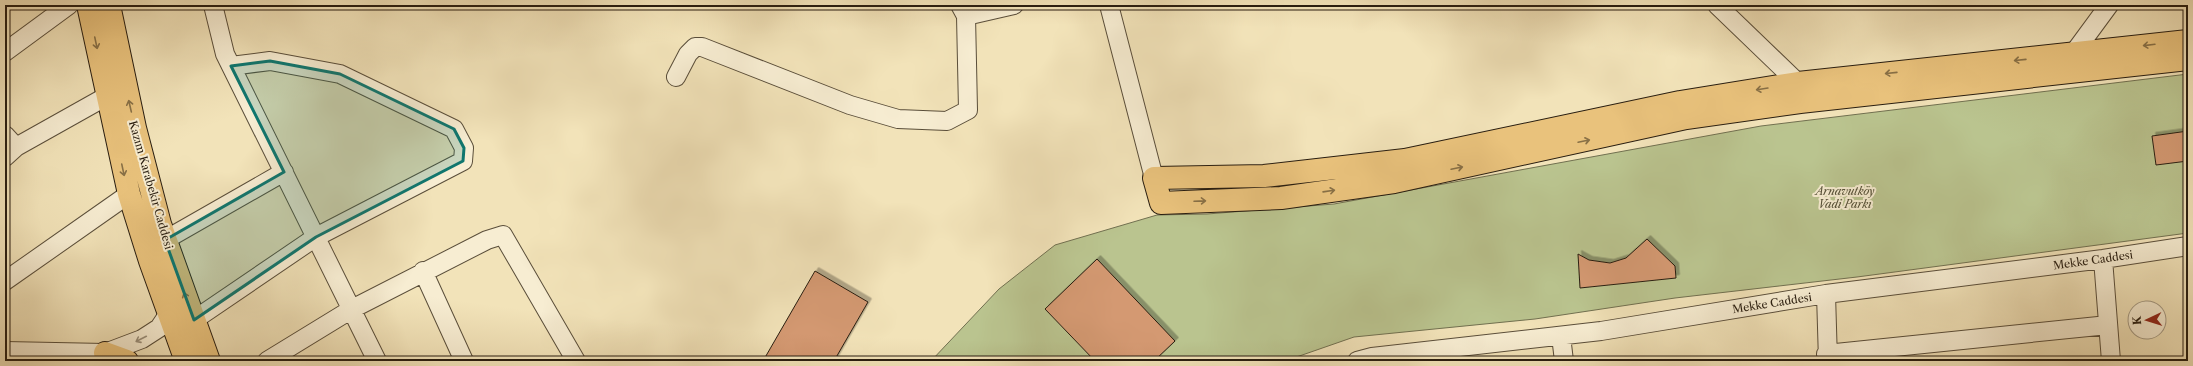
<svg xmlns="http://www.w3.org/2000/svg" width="2193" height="366" viewBox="0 0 2193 366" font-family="'Libre Caslon Text',serif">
  <defs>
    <filter id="shadow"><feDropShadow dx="3.5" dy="-3.5" stdDeviation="0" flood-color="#0004"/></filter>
  </defs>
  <rect width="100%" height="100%" fill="#f2e3b9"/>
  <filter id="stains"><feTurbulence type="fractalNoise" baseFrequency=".005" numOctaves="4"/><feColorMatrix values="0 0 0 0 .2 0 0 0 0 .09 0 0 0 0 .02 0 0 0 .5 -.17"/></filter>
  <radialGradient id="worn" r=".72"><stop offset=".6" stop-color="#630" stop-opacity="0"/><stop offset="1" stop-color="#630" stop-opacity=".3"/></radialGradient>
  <path fill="#bac48f" stroke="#717050" d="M2188,74V233L1857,277L1675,298L1535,319L1354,337L1285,361H931L999,289L1055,245L1157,215L1207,214L1334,204L1761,126Z"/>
  <path fill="#d49972" stroke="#281d10" filter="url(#shadow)" d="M2188,131V161L2156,165L2152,136Z
    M1647,239L1675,266L1676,278L1580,288L1578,254L1589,260L1610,263L1626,258Z
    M1097,259L1175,341L1154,361H1095L1045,309Z
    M815,271L868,302L834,361H763Z"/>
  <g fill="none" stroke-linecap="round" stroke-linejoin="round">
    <g stroke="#5a4e3a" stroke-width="20">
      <path id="minor" d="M213,5L225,54L377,361
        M960,5L966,16L1014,5
        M1109,5L1154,178
        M1717,5L1798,83
        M5,52L69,5
        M2073,54L2109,5
        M676,77L688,54L695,47H702L850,105L898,119L947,121L968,110L966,16
        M5,135L16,147
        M5,157L16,147L107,96
        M165,240L284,172
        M2103,259L2111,361
        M423,271L464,361
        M5,281L129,194
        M1826,294L1828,361
        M194,320L316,237L463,161L464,148L454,129L340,74L270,61L231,66
        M1561,336L1564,361
        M5,351L105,353L142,339L159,328L169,313
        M1826,354L2108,325
        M267,361L352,309L487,240L503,235L576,361
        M1357,361L1372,357L1601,331L1826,294L2103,259L2188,246"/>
    </g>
    <g stroke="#281d10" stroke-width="24">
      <path id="major" d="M88,5L129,194L150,261L186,361
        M109,5L135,128L160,224L209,361
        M2188,41L1798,83L1680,102L1405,160L1264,176L1154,178L1161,203L1281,198L1394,182L1686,118L1800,102L2188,59
        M105,353L127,361"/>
    </g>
    <use href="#minor" stroke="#f7edd2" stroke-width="18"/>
    <use href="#major" stroke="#e9c27c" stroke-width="22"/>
  </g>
  <defs><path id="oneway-shaft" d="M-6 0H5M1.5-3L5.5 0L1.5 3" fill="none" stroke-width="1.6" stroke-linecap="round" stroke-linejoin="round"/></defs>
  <g stroke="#887046">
    <use href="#oneway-shaft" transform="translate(96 43) rotate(78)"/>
    <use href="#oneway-shaft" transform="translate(2149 45) rotate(173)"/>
    <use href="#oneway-shaft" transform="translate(2020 60) rotate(174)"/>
    <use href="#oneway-shaft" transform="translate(1891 73) rotate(174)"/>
    <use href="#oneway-shaft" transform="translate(1762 89) rotate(171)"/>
    <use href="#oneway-shaft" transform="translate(130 106) rotate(-103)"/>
    <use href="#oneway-shaft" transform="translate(1584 141) rotate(-12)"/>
    <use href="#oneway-shaft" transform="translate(1457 168) rotate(-12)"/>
    <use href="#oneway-shaft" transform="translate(123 170) rotate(78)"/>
    <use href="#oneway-shaft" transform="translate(1329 191) rotate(-8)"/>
    <use href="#oneway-shaft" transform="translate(1200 201) rotate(-2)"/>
    <use href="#oneway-shaft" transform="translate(186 298) rotate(-110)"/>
  </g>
  <use stroke="#9a8f7b" href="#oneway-shaft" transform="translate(141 339) rotate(153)"/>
  <path fill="#0f766e" fill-opacity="0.2" stroke="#0f766e" stroke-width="3" stroke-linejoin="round" d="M270,61L340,74L454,129L464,148L463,161L316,237L194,320L165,240L284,172L231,66Z"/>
  <g text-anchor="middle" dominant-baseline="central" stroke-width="4" stroke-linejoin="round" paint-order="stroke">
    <g font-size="11" fill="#281d10" stroke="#f7edd2">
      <text transform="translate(151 185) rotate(74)">Kazım Karabekir Caddesi</text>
      <text transform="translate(2093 260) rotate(-8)">Mekke Caddesi</text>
      <text transform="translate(1772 303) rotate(-9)">Mekke Caddesi</text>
    </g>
    <g font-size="11" font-style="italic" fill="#544f36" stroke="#f7edd2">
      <text x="1845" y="191">Arnavutköy<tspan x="1845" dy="13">Vadi Parkı</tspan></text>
    </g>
  </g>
  <rect width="2193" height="366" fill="none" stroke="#f2e3b9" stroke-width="20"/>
  <rect x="6" y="6" width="2181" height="354" fill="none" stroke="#281d10" stroke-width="2"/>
  <rect x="10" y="10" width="2173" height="346" fill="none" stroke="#281d10"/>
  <g transform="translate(2147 320) rotate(266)"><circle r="19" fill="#f7edd2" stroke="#a49a84"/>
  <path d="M0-3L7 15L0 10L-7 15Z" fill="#8f2418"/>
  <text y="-6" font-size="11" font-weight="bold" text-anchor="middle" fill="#281d10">K</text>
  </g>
  <rect width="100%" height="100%" filter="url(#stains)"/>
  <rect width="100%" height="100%" fill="url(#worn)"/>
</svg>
